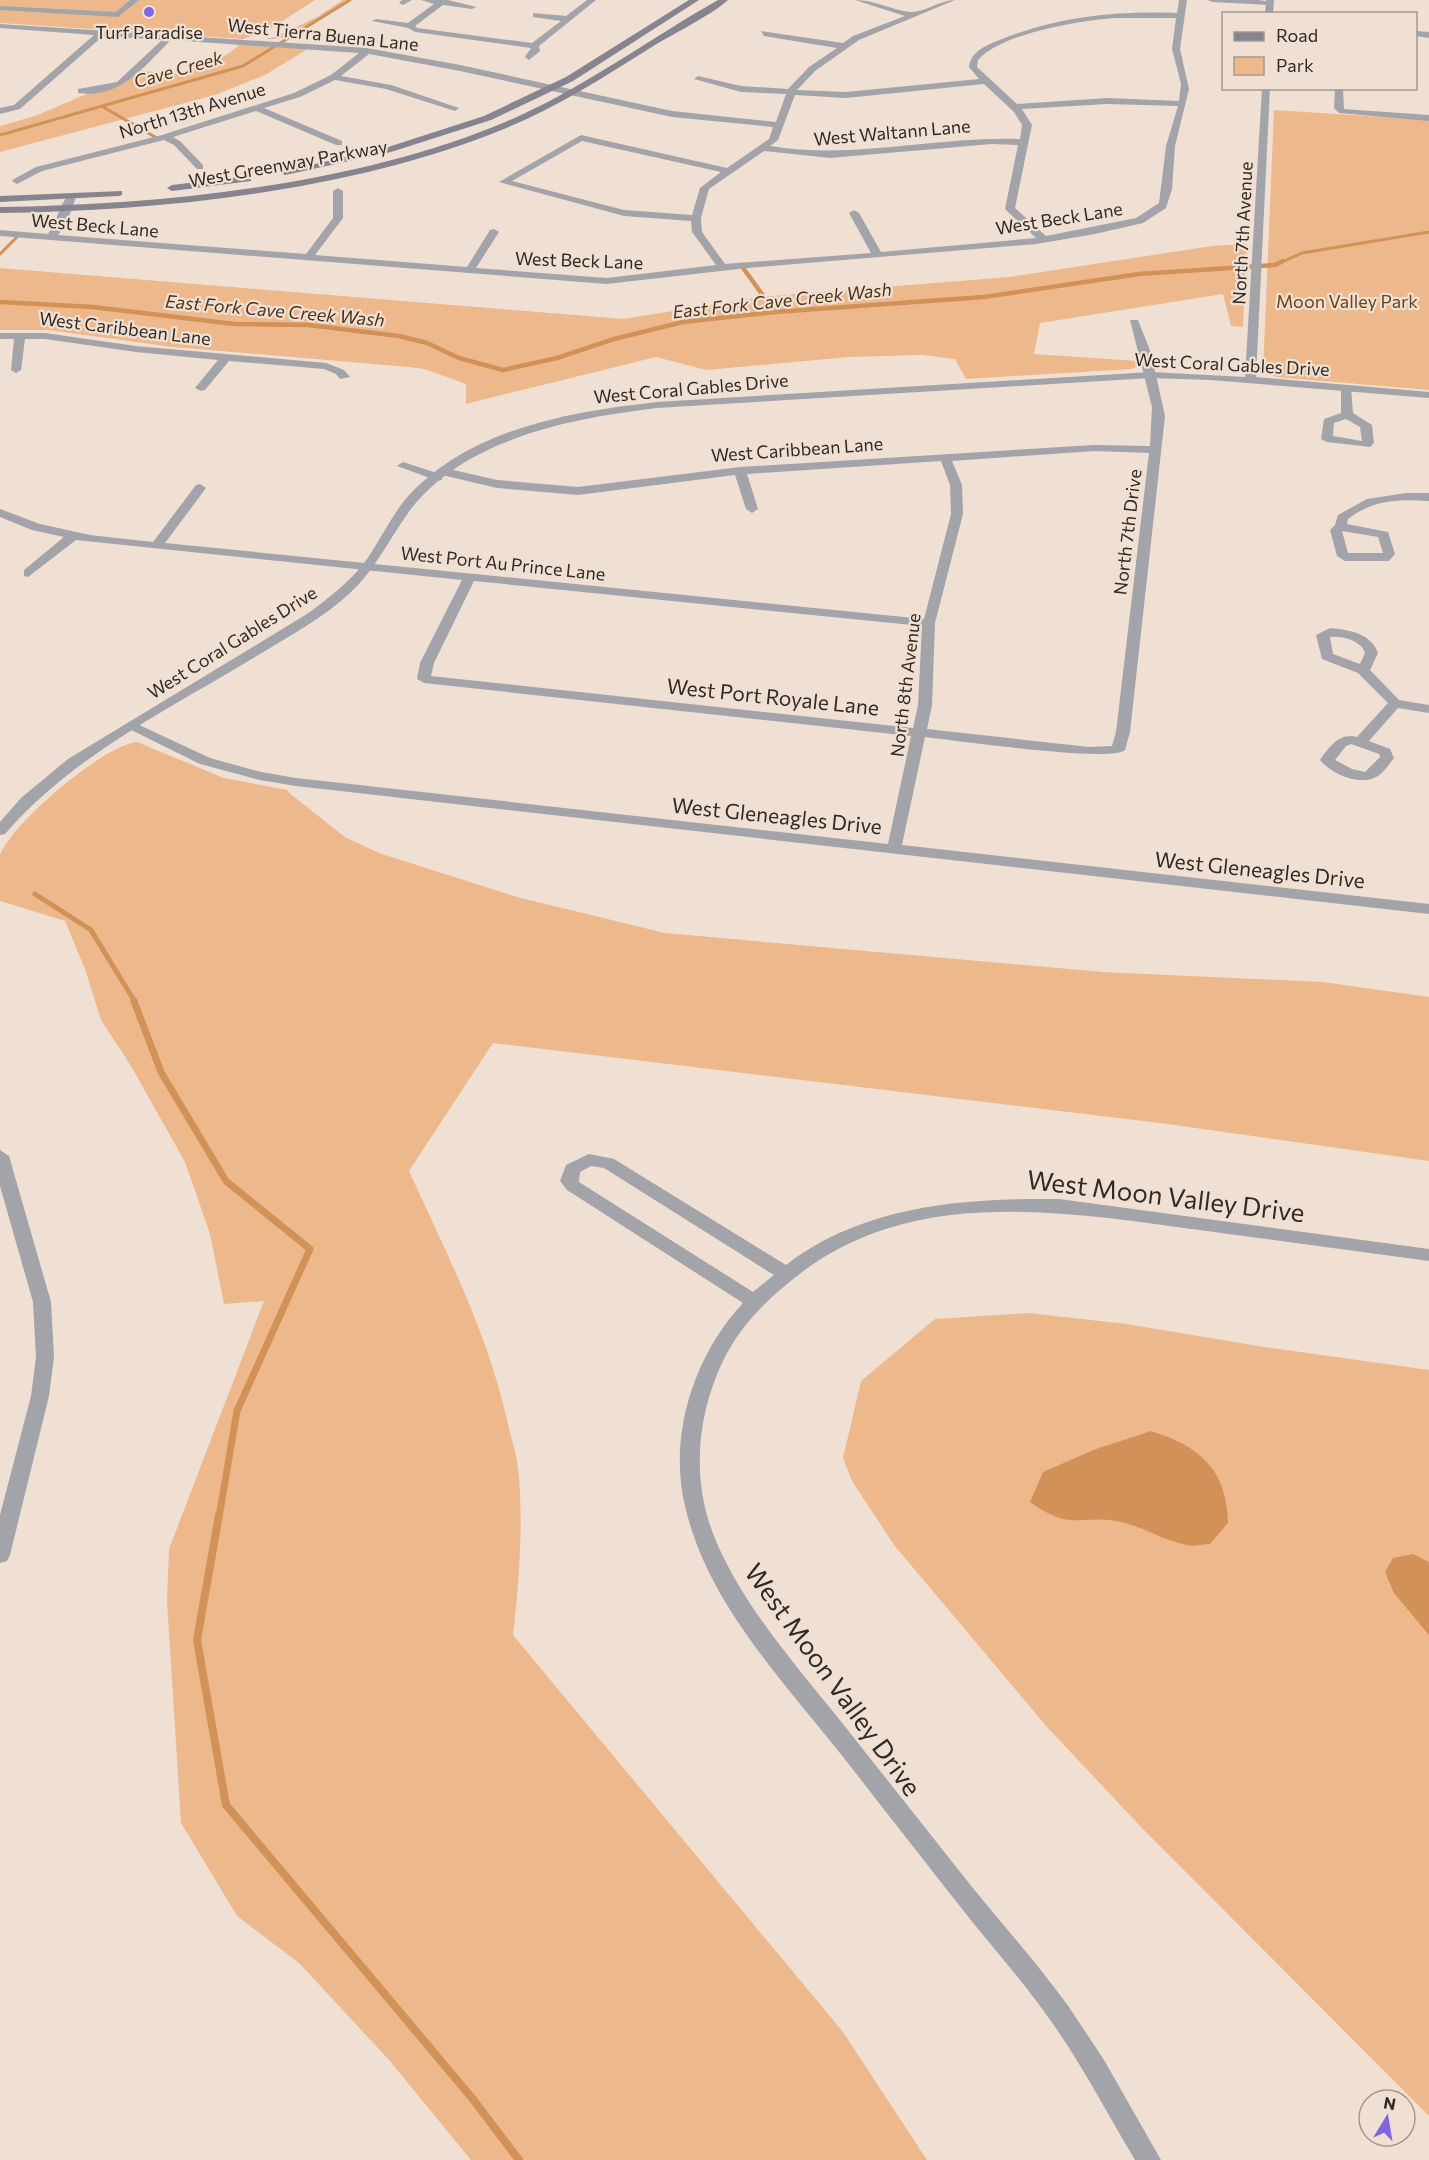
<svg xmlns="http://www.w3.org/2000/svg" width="1429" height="2160" viewBox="0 0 1429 2160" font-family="Commissioner,sans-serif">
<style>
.green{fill:#edb98c}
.forest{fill:#d29157}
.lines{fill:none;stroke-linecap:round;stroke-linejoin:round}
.stream-far4{stroke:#d29157;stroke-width:3}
.stream-far3{stroke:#d29157;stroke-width:4.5}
.stream-far2{stroke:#d29157;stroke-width:5}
.stream-far1{stroke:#d29157;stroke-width:7}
.stream{stroke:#d29157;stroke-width:8}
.minor{fill:#a3a3aa;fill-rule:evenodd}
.tertiary{fill:#a3a3aa;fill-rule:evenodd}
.secondary{fill:#85848f;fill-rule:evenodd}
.poi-dot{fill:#8164df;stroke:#f0e0d3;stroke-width:2}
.labels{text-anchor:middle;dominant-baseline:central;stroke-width:4.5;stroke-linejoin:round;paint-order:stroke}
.far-poi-label{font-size:18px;fill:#312b26;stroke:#f0e0d3}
.far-street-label{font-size:18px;fill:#312b26;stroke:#f0e0d3}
.far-water-label{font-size:18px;font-style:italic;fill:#4d3219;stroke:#f0e0d3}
.far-park-label{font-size:18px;fill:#6e4317;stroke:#f0e0d3}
.street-label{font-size:21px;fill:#312b26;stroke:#f0e0d3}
.near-street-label{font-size:26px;fill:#312b26;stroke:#f0e0d3}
</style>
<rect width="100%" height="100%" fill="#f0e0d3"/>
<g class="green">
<polygon points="0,0 315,0 267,31 243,39 0,23"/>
<path d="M343 0H348C326 16 293 42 265 39L275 37 317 17Z"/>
<path d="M241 42 311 47 265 75 215 95 0 152V126L35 116 96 90 111 88 136 70C149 71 165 74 179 73 195 72 233 55 241 42Z"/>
<polygon points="1274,110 1429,120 1429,390 1276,377 1263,372"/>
<polygon points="1247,244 1243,327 1231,326 1223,294 1040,323 1034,354 1138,361 1138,366 1132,369 966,379 955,359 922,355 849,357 706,370 656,357 466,404 466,384 424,369 409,367 173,347 48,330 0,330 0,268 623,319 760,297 1009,277 1212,246"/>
<path d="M137 742 224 778 288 790V792L345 837 379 853 517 897 665 933 1103 972 1323 982 1429 997V1161L1160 1123 493 1043 409 1171C448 1257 487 1330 508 1424 512 1441 518 1459 519 1477 523 1530 519 1583 513 1635L843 2032 927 2160H471L389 2060 300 1964 237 1916 181 1823 167 1601 169 1549 264 1301 224 1304 210 1234 185 1162 131 1066 101 1020 85 969 65 921 0 901C0 888 0 867 0 855 11 824 105 744 137 742Z"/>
<polygon points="1028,1313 1127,1324 1264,1347 1429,1370 1429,2116 1140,1826 1047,1727 894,1545 852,1481 843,1458 861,1381 935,1319"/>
</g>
<g class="forest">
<path d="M1151 1431C1199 1446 1227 1469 1228 1523L1210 1544C1203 1544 1194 1547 1187 1545 1164 1541 1144 1527 1121 1522 1080 1513 1073 1533 1030 1502L1043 1472 1096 1449Z"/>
<polygon points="1413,1554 1429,1562 1429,1635 1394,1593 1385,1572 1393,1558"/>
</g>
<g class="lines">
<g class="stream-far4">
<polyline points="103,107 157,138"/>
<polyline points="0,135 243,66 350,0"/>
<polyline points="0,254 19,235"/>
<polyline points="1280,263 1302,253 1429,232"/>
</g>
<g class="stream-far3">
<polyline points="741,265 775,312"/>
<polyline points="0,302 93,307 234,324 308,325 399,336 427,343 459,358 503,370 557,358 614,339 683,322 775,312 984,297 1139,274 1275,265 1283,261"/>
</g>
<polyline class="stream-far2" points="35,894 91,930 135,1002"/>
<polyline class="stream-far1" points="134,1001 161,1072 226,1181 310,1249 237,1411 219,1517"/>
<polyline class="stream" points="219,1515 197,1640 226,1805 472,2098 519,2160"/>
<g class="minor">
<polygon points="130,0 139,0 118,17 0,10 0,6 116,12"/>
<polygon points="402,0 412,0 403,5 399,3"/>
<polygon points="421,0 448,0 476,7 472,9 443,5 415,26 417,28 532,43 561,21 533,17 533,13 566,16 587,0 596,0 539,46 540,51 529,60 525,57 531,48 415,32 408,28 372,21 376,19 408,23 434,4"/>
<path d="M855 0C875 0 891 10 910 12 924 13 940 0 955 0L859 40 815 71 797 90 846 92 979 79 969 67C971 49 992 43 1007 37 1063 16 1117 11 1177 13L1179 0H1187L1180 49 1189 89 1175 146 1172 189 1166 208 1143 223 1095 234 1036 244 747 268 607 284 0 236V230L48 234C57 223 60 200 71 194L76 197 66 225 58 235 306 254 333 218V191L338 188 343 191V218L315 255 467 267 490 230 494 229 499 232 476 268 607 278 716 265 692 232 691 221 624 216 499 182 581 135 727 168 769 139 773 127 672 117 460 71 369 54 341 76 391 85 459 108 455 111 386 89 335 80 300 97 264 108 342 141V145H336L256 111 173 137 180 141 203 165V169H197L174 145 164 140 42 171 17 184 12 181 14 179 36 167 162 135 294 93 331 75 359 53 171 40C143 67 121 99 78 93V89L117 82 162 40 103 36 20 109 0 114V108L14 105 94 35 0 28V24L367 48 460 65 672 111 776 122 786 94 741 92 694 79 698 76 741 86 788 89 809 67 837 48 764 36 761 31 843 43 853 36 905 16ZM1114 18H1176L1172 49 1181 84 1179 101 1107 98 1017 104 977 67 978 60C1002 33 1079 21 1114 18ZM984 84 1014 112 1022 125 1020 139C936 136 854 160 770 146L778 140 795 95 846 98ZM1107 104 1178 106 1166 146 1159 203 1136 218 1046 236 1015 208 1032 125 1022 109ZM582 141 721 172 700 188 692 215 624 210 512 181ZM992 144 1018 145 1005 209 1036 238 881 252 859 213 854 210 849 213 871 253 725 264 702 232 701 218 709 189 764 151 830 158Z"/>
<polygon points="1208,0 1259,0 1274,3 1270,5 1212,2"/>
<polygon points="1416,31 1429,32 1429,38 1416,36"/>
<polygon points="1335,88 1343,88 1344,109 1429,115 1429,121 1339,113 1334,108"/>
<path d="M1130 320H1138L1151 353 1165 416 1130 732 1125 750C1112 763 953 740 925 737L902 845 1429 904V914L296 786 260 780 200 764 123 726 130 722 135 723 210 758 261 772 296 778 888 844 911 736 424 683 417 679 420 663 462 580 76 540 28 577 24 576V570L64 537 32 530 0 517V509L40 524 90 535 153 542 196 485 200 484 206 488 165 543 924 619 951 514 950 485 941 461 747 474 758 509 752 513 746 509 735 475 578 495 497 488 442 475V480L438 481 397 466 403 462 440 474 441 470 445 468 497 480 578 487 740 467 1094 445 1150 446 1152 407ZM1094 451 1149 453 1116 732 1112 746 1089 747 927 729 932 705 935 623 963 514 962 485 952 461ZM474 581 922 626 918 705 913 728 431 676 434 663Z"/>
<polygon points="0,333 45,333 136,346 326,363 344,370 350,377 340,379 336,374 324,369 229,361 205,390 201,391 195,388 218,360 136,352 45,339 25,339 21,370 16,373 11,370 14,339 0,339"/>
<path d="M1341 386 1351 388 1353 413 1372 425 1374 443 1370 447 1327 442 1321 439 1324 419 1341 413ZM1346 419 1360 427 1362 441 1333 436 1334 423Z"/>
<path d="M1406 493H1429V501C1399 499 1372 500 1348 519L1347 524 1388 532 1395 554 1389 561H1345L1337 556 1330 530 1335 525 1338 515 1367 499ZM1342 531 1378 537 1383 553H1348Z"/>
<path d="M1330 628C1349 630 1371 633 1378 653L1370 670 1399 700 1429 705V713L1398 708 1369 741 1390 749 1394 758C1389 764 1384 772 1378 776 1361 787 1331 774 1320 760 1329 747 1340 732 1357 737L1388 703 1358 673 1322 659 1316 635ZM1330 637C1342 636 1361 640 1365 653L1360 664 1333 654ZM1351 744 1379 754 1380 757 1365 772 1352 769 1335 760 1346 746Z"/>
<path d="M589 1154 614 1159 786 1265C863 1205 965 1198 1059 1199L1429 1249V1261C1355 1251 1281 1241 1207 1231 1069 1213 910 1182 792 1280 763 1303 739 1328 723 1361 696 1417 691 1483 716 1541 745 1609 797 1666 843 1724 886 1778 929 1833 972 1887 1005 1927 1039 1966 1069 2007L1104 2060 1161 2160H1135C1108 2115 1084 2068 1053 2024 1029 1989 1001 1957 974 1924 933 1872 892 1820 851 1767 790 1688 708 1607 685 1506 668 1436 694 1355 743 1303L567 1190 560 1181 566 1165ZM591 1166 604 1168 774 1275 753 1292 579 1182 580 1172Z"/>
</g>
<g class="tertiary">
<polygon points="1266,0 1274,0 1273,14 1265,14"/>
<path d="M1262 88H1270L1256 377 1429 392V398L1210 380 1151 378 657 408C592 416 528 427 470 459 446 473 421 493 406 516 387 543 374 571 350 593 323 618 291 635 260 654 171 708 73 755 5 834L0 835V822L21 798 68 759 307 614C329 598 351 581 367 559 380 540 390 519 404 501 466 429 568 412 657 402L1151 372 1245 377Z"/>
<polygon points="0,1150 9,1156 51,1302 54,1357 49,1396 10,1555 7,1561 0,1563 0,1515 31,1396 36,1357 33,1302 0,1186"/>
</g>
<g class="secondary">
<polygon points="689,0 699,0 573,81 491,120 391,152 285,175 280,172 385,148 484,116 566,77"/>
<path d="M718 0H728C709 17 670 35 647 50 601 79 555 108 504 129 352 191 163 211 0 213V207C165 205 367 184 519 116 589 84 651 38 718 0Z"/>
<polygon points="248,176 251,177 251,181 172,191 167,188 172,185"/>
<polygon points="122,191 122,195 119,196 0,202 0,196"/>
</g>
</g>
<circle class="poi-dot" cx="149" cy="12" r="6"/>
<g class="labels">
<g class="far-poi-label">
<text x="149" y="32">Turf Paradise</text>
</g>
<g class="far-street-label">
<text transform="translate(323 34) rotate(6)">West Tierra Buena Lane</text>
<text transform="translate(192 110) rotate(-17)">North 13th Avenue</text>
<text transform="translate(892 132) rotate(-5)">West Waltann Lane</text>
<text transform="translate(288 163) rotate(-10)">West Greenway Parkway</text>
<text transform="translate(1059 218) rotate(-9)">West Beck Lane</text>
<text transform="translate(95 225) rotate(5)">West Beck Lane</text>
<text transform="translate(1242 233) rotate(-87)">North 7th Avenue</text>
<text transform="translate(579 260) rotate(2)">West Beck Lane</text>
<text transform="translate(125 328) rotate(7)">West Caribbean Lane</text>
<text transform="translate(1232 364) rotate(3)">West Coral Gables Drive</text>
<text transform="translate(691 388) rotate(-5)">West Coral Gables Drive</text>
<text transform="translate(797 449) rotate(-4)">West Caribbean Lane</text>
<text transform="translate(1127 532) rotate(-83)">North 7th Drive</text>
<text transform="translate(503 563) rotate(6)">West Port Au Prince Lane</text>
<text transform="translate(232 642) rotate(-32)">West Coral Gables Drive</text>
<text transform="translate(905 685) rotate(-83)">North 8th Avenue</text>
</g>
<g class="far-water-label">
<text transform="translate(178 69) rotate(-16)">Cave Creek</text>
<text transform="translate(782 300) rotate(-6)">East Fork Cave Creek Wash</text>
<text transform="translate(275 310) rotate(5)">East Fork Cave Creek Wash</text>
</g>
<g class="far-park-label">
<text x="1347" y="301">Moon Valley Park</text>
</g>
<g class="street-label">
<text transform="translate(773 696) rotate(6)">West Port Royale Lane</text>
<text transform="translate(777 815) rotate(6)">West Gleneagles Drive</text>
<text transform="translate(1260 869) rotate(6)">West Gleneagles Drive</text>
</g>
<g class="near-street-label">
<text transform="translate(1166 1195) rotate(7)">West Moon Valley Drive</text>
<text transform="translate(834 1679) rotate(54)">West Moon Valley Drive</text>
</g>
</g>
<rect x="1222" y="12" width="195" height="78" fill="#f0e0d3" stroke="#a4988e" stroke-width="1.5"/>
<rect x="1234" y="32" width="30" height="9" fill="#85848f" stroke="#a4988e" stroke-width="1.5"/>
<text x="1276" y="42" font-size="18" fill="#312b26">Road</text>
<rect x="1234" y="57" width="30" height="18" fill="#edb98c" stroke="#a4988e" stroke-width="1.5"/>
<text x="1276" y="72" font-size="18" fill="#312b26">Park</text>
<g transform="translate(1387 2118) rotate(11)"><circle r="28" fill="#f0e0d3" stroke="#a4988e" stroke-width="1.5"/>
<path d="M0-4.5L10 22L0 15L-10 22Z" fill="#8164df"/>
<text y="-9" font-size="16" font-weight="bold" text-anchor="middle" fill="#312b26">N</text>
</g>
</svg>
